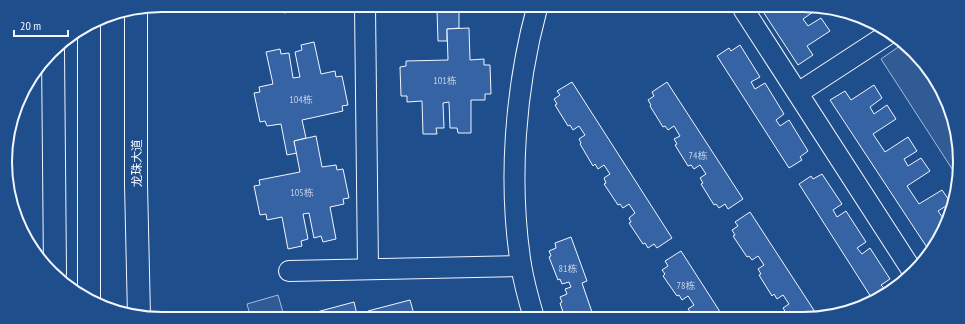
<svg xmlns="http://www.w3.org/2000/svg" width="965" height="324" viewBox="0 0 965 324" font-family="'PT Sans Narrow','Noto Sans SC',sans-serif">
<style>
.green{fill:#305b95;stroke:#a8bbd7}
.building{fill:#3563a3;stroke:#f2f6ff}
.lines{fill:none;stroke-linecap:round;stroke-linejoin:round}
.minor-casing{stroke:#f2f6ff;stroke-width:22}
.major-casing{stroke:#f2f6ff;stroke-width:24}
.minor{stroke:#1f4e8c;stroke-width:20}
.major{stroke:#1f4e8c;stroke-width:22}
.labels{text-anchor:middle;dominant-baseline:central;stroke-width:3;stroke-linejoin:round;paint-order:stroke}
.number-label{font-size:10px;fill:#c3d1e8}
.street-label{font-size:12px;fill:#f2f6ff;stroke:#1f4e8c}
.rim{fill:none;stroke:#f2f6ff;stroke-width:2}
</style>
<rect width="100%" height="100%" fill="#1f4e8c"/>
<g class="green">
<polygon points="904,43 939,83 959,141 956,175 881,59"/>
<polygon points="278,295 285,319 251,319 247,304"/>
</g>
<g class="building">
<polygon points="282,6 296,6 297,10 284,13"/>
<polygon points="422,7 500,8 459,9 459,28 447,29 447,41 438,41 437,10 422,10"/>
<polygon points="762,10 783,10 784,12 788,10 816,10 803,19 808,26 821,18 830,31 807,46 813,55 798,65"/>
<polygon points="469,28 470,60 484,59 484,65 490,65 491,94 485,94 485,100 471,100 471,133 458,133 457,128 450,128 449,102 443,103 444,128 436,128 437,134 423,134 422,101 407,102 407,96 401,96 400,67 406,66 406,61 448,60 447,29"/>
<polygon points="314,42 321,74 335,71 336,77 342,76 348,105 342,106 343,111 302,120 306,138 294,141 297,153 287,155 281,124 267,126 265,121 260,122 254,93 260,92 259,87 273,84 266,52 280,49 281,54 289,53 293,78 300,77 295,52 302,50 301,45"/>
<polygon points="740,45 760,77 751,82 755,89 765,83 784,114 776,120 780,126 789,120 808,151 800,157 802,160 789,168 717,56 729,48 731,51"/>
<polygon points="572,82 672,238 657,248 654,244 648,248 645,243 643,244 629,223 631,222 629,218 635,213 629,204 623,208 620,204 618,205 604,184 606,183 604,178 610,174 604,165 598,169 595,164 593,166 580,144 581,143 579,139 585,135 579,126 573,130 570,125 568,126 555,105 557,104 554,99 560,95 557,91"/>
<polygon points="667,82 743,199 728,209 725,204 719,208 716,204 714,205 701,184 703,183 700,178 706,174 700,165 694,169 691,165 688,166 675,145 677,144 674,139 680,136 674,126 668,130 665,126 663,127 650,106 651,105 648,100 654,96 652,92"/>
<polygon points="874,85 882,98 870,107 874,114 887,105 896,119 873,134 885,152 908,137 917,151 904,159 908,166 921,158 930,171 907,186 919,204 942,190 951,203 938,211 943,218 950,214 939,241 930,252 830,100 845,91 851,100"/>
<polygon points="316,136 322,167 336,165 337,170 343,169 349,198 343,199 344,204 330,207 336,239 323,242 321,236 314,238 309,213 303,214 308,239 301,241 302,246 288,249 282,217 267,220 266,214 260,215 254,186 260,185 259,180 300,172 294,141"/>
<polygon points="822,174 842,204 833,210 837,217 846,211 866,242 857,248 862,254 870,248 890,279 881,285 884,288 871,297 799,184 811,176 813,179"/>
<polygon points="750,212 819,318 787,318 784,314 786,313 783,308 789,304 783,295 777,299 774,294 772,296 759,275 761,274 758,269 764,265 758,256 752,260 749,256 747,257 733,236 735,235 732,230 738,226 735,222"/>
<polygon points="571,237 587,281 582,283 594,318 565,318 560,303 562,302 560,297 567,294 565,289 571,287 569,282 562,284 560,279 558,280 549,257 551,256 549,251 556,248 555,243"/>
<polygon points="681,251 724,318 691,318 689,315 691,313 688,309 694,305 688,296 682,300 679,295 677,296 663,276 665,274 662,270 668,266 665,261"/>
<polygon points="410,300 415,318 370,319 368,311"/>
<polygon points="354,302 358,319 315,319 313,313"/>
</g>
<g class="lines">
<defs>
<g id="minor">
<polyline points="365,7 368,269"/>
<polyline points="744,10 913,272"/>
<polyline points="798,93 890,33"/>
<polyline points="289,271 521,266"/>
<path d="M534 318C529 301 524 283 521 265 508 182 515 89 537 8"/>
</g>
<g id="major">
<polyline points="136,10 136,184 139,316"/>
<polyline points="53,51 55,273"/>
<polyline points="89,299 89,25"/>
</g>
</defs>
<use href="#minor" class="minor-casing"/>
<use href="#major" class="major-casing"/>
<use href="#minor" class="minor"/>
<use href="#major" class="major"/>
</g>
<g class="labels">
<g class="number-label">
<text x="445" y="80">101栋</text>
<text x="301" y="99">104栋</text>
<text x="698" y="155">74栋</text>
<text x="302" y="192">105栋</text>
<text x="568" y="268">81栋</text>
<text x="686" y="285">78栋</text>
</g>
<g class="street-label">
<text transform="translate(136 163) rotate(-90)">龙珠大道</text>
</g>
</g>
<path d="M0 0H965V324H0ZM162 12H803A150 150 0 0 1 953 162V162A150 150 0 0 1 803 312H162A150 150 0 0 1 12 162V162A150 150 0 0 1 162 12Z" fill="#1f4e8c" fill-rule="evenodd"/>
<path class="rim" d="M162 12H803A150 150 0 0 1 953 162V162A150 150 0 0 1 803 312H162A150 150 0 0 1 12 162V162A150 150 0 0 1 162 12Z"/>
<path d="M14 30v6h54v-6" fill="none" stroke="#f2f6ff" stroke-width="2"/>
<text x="20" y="30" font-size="12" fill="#f2f6ff" stroke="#1f4e8c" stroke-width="3" paint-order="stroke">20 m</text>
</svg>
